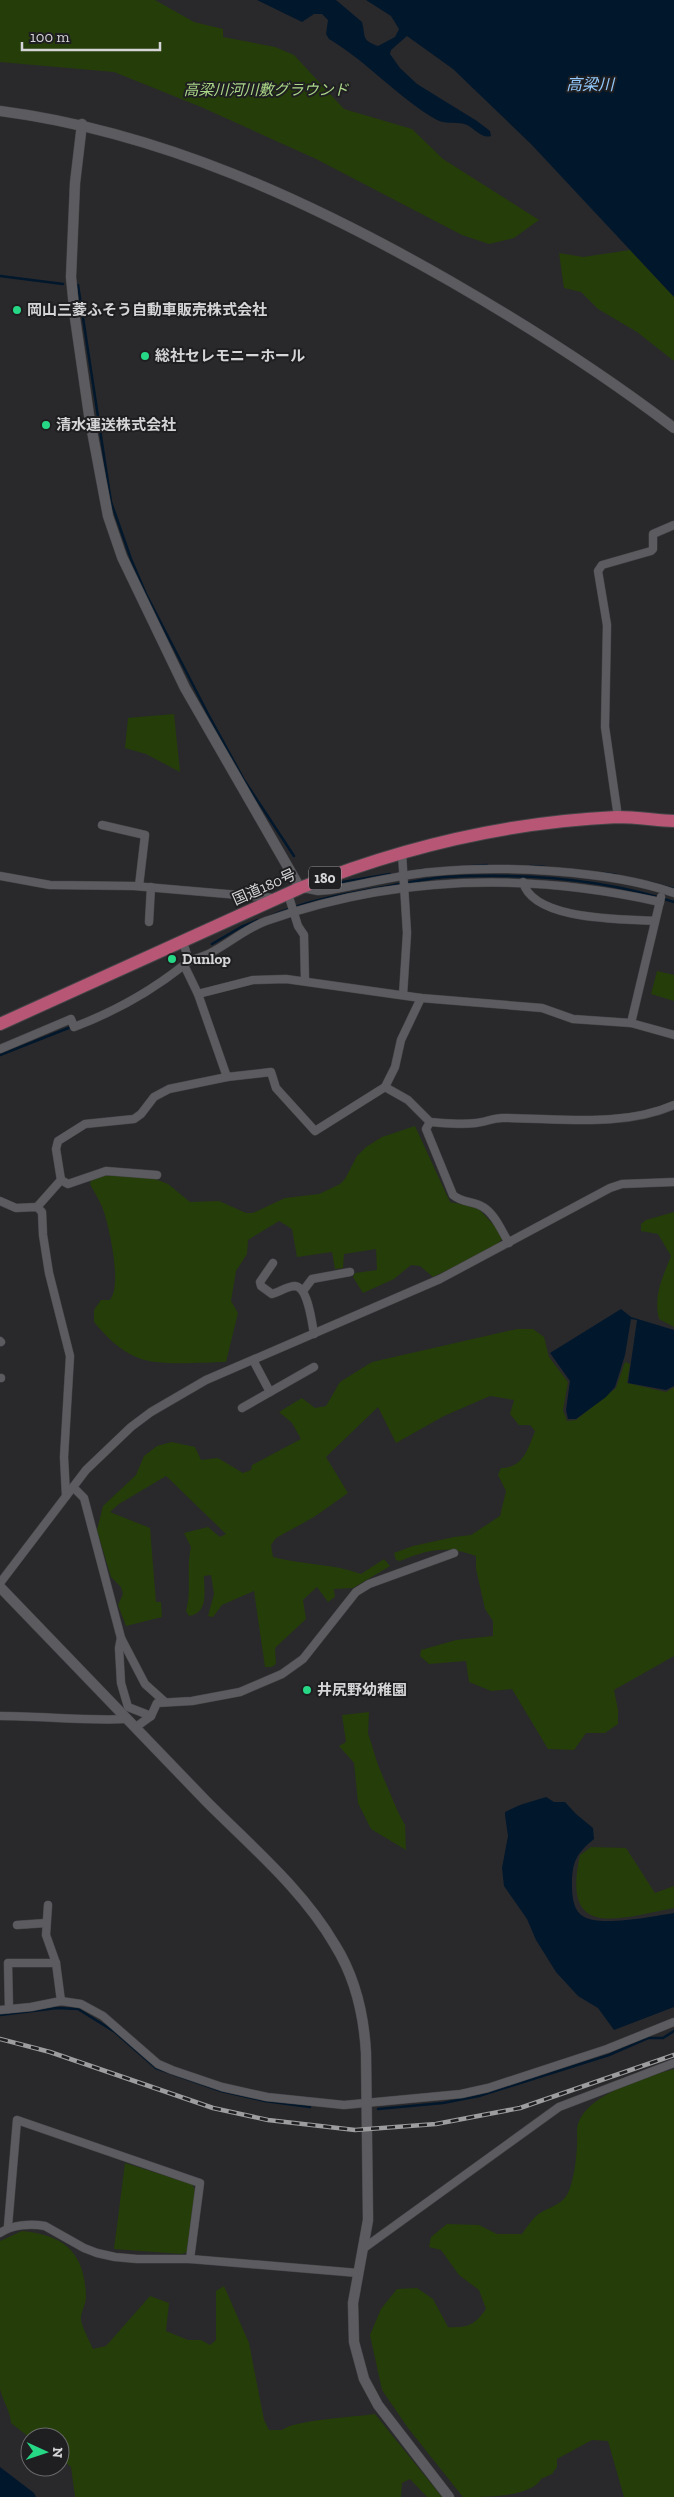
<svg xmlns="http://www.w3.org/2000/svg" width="674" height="2497" viewBox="0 0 674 2497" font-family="'Zilla Slab','Noto Sans JP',serif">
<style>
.green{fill:#253d09}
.water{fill:#01172c}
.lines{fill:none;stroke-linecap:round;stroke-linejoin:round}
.stream{stroke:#01172c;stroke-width:2.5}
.minor-casing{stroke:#454447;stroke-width:9}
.tertiary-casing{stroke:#454447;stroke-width:11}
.trunk-casing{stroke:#454447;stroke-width:14}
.minor{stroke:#5c5c60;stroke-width:8}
.tertiary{stroke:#5c5c60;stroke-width:10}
.trunk{stroke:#b75775;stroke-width:12}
.rail-casing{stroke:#9d9d9f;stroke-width:4.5}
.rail{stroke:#1f1f22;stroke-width:2.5;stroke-dasharray:8;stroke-linecap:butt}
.poi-dot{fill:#26d886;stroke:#1f1f22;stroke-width:2}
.labels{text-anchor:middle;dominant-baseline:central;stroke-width:4;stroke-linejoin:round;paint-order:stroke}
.shield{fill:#1f1f22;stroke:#9e9ea1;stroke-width:1}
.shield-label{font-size:14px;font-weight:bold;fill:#d5d5d7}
.park-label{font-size:15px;font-style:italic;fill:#abd788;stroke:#1f1f22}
.poi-label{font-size:15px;font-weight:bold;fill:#d5d5d7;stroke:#1f1f22;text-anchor:start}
.street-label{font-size:15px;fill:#d5d5d7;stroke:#1f1f22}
.water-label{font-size:16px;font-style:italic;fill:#93c9fc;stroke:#1f1f22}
</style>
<rect width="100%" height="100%" fill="#29292c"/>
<g class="green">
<polygon points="0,0 155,0 194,22 223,29 223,37 275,47 294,55 344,109 412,129 443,159 539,220 514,238 489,244 462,235 316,159 201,107 114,72 0,62"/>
<polygon points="630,250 674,297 674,361 637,332 598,309 581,292 564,288 559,253 583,257"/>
<polygon points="174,714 180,772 146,754 125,748 128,718"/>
<polygon points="657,971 674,975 674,1001 651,994"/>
<path d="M415 1126 450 1202 478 1208 499 1231 502 1239 495 1247 433 1277 420 1266 411 1265 394 1279 363 1293 353 1277 355 1273 377 1270 376 1249 344 1254 343 1268 335 1269 332 1252 297 1257 292 1229 279 1221 248 1240 247 1254 236 1271 231 1301 238 1313 226 1362C201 1362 158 1367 136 1357 119 1350 106 1336 94 1322V1310L101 1300H110C122 1285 110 1231 104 1212 101 1203 95 1193 90 1184L92 1178 110 1175 153 1178 168 1184 190 1202 219 1201 246 1213H253L285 1198 319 1194 340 1184 345 1179 357 1156 366 1147 382 1137Z"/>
<path d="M674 1212V1327L659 1319C653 1295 663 1277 671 1256L658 1234 641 1231V1224L646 1220Z"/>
<path d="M517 1329H533L544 1337 549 1357 568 1382 563 1410 567 1421 576 1420 616 1388 625 1362 630 1364 627 1383 666 1392 674 1387V1656L614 1690 618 1710V1724L605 1733H586L574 1750 548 1749 512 1689 491 1691 469 1682 466 1661 429 1664 420 1656 421 1650 456 1640 493 1636V1621L485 1609 476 1569V1556C446 1545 428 1550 400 1561L396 1560 394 1553 413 1546 454 1537 471 1535 500 1516 506 1491 498 1475 501 1468C523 1468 528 1449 535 1431L530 1425H519L510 1414 514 1400 490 1396 444 1416 396 1443 378 1407 326 1457 348 1493 314 1517 276 1538 271 1545 273 1557C302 1565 332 1563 361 1574L384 1559 390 1566 353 1588 334 1589 335 1597 328 1602 317 1587 303 1600 306 1619 275 1648 276 1664 272 1667H265L254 1591 222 1605 213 1617 208 1616 214 1594 211 1575 204 1576C204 1590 209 1613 189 1616L186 1611C192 1590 186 1569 191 1547L184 1533 208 1527 220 1537 226 1534 166 1476 119 1504 110 1512 150 1528 156 1602H161L162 1617 126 1626 118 1605 123 1594 121 1587 111 1577 97 1530 103 1506 136 1475 144 1456 157 1446 172 1442 195 1447 201 1460 218 1458 243 1473 251 1470 252 1465 301 1439 292 1423 279 1412 302 1398 315 1408 326 1406 340 1382 372 1362Z"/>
<polygon points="369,1712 368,1733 378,1765 398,1812 405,1825 406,1850 371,1829 358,1803 354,1763 339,1746 346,1742 342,1715"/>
<path d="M591 1847 626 1848 655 1893 674 1886V1908C617 1919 561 1940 580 1855Z"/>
<path d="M674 2069V2497H624L608 2441 592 2440 557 2459V2467L552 2474 541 2479C531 2497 488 2497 463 2497L408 2428 382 2390 370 2335 381 2309 397 2289 417 2288 433 2299 448 2327C468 2328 475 2325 486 2309L479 2290 459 2275 441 2250 429 2247 431 2237 447 2224 479 2225 497 2234H522C526 2228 531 2221 536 2216 545 2208 559 2207 567 2195 575 2181 578 2147 577 2132 577 2096 647 2077 674 2069Z"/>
<polygon points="125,2163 192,2184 195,2190 187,2252 182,2254 114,2249"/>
<path d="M22 2231C65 2235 85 2253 86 2297 86 2305 80 2313 81 2320 82 2327 90 2342 93 2349L106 2346 150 2296 169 2303 166 2331 188 2340H201L210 2345 216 2340V2291L224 2286 249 2343 264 2420 269 2430H282C294 2420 355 2417 375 2414L442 2497H427L410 2479 402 2483 401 2497H75L71 2467 60 2458V2437L30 2438 11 2423C10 2410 3 2402 0 2389V2241Z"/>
</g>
<g class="water">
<path d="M257 0H336L362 22C366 37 361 40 378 46L395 37 399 29 391 16 366 0H674V297L531 144 453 69 407 36 391 50 390 54 400 68 417 84 477 121 490 131 491 136C482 139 475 129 467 125 458 121 447 125 437 120 398 98 368 62 329 39L326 34 328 20 322 14H314L302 22Z"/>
<polygon points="621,1309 631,1317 674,1330 674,1386 666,1390 628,1383 637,1320 631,1319 625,1355 615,1387 606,1397 576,1419 568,1419 566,1410 570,1381 550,1353"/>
<path d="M546 1797 554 1802H565L576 1814 593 1828 594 1839C576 1854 572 1862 572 1885 572 1895 573 1907 580 1914 594 1929 654 1916 674 1913V2007L614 2030 598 2008 578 1996 556 1972 536 1940 527 1919 504 1886 502 1868 508 1836 505 1815V1812L520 1805Z"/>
<polygon points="0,2467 34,2493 36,2497 0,2497"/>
</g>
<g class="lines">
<g class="stream">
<polyline points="0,276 63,284"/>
<polyline points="78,285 111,502 131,559 146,594 208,714 244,780 294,856"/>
<polyline points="530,866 545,867"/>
<polyline points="420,870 487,865"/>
<polyline points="602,873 617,875"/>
<polyline points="343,882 390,874"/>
<polyline points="649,882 674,889"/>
<path d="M268 917C305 901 338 895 378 888 400 884 423 879 445 877 521 873 602 878 674 902"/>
<polyline points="212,944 241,927 258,920"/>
<polyline points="0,1055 71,1027"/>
<polyline points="0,2015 57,2008 78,2009 115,2032 156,2068 221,2091 265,2101 310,2107"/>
<polyline points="378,2109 443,2103 479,2096 609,2055 648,2038 663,2038 674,2031"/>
</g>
<defs>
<g id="minor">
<polyline points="618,817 605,727 607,625 598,571 602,565 651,551 653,549 653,534 674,525"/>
<polyline points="102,825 145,835 139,886"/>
<polyline points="402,853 407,933 403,995"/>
<polyline points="0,876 50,885 134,886 274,898"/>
<path d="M523 882C533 921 624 919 655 921"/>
<path d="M303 888 318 891 330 890C364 884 398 875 432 872 500 865 609 870 674 893"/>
<polyline points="288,894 298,926 304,935 305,981"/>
<polyline points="149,922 151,887"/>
<polyline points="183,942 189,961 184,965 198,994 227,1077"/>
<path d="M189 961C197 958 207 956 214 951 232 941 247 928 266 921 396 875 527 872 660 902"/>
<polyline points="198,994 253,980 286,979 421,998 542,1008 573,1019 631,1023 674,1035"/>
<polyline points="631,1023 661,897"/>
<path d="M0 1049 71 1019 74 1027C114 1012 150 992 184 965"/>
<path d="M385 1087 408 1100 430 1122C445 1123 461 1125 476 1123 485 1122 494 1118 502 1118 558 1118 622 1128 674 1105"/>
<path d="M430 1122 426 1129 453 1195C462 1203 474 1201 483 1207 495 1214 502 1232 509 1243"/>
<polyline points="61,1180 68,1184 106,1171 157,1175"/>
<polyline points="0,1201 16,1208 37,1207 42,1212 43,1235 49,1273 70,1356 64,1457 66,1496"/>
<polyline points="37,1207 61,1180 56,1149 58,1141 85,1124 134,1119 141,1114 154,1097 169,1089 227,1077 271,1072 276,1088 315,1131 385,1087 395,1067 401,1040 421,998"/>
<path d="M273 1263 260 1282 261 1286 272 1294C279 1292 288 1286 295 1286 308 1287 312 1323 314 1334"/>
<polyline points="303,1291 312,1279 350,1272"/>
<polyline points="0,1341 1,1342"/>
<polyline points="253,1360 270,1392"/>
<polyline points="0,1378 1,1378"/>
<polyline points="242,1408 314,1367"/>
<polyline points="73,1487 84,1498 121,1638 119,1648 121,1683 128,1707 151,1716"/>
<polyline points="0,1583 86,1470 131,1427 151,1412 206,1380 440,1279 610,1188 622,1184 674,1182"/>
<polyline points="121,1638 145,1684 165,1702"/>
<path d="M0 1716C42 1716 84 1721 126 1719"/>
<polyline points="136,1727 151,1716 157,1703 192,1701 240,1692 282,1674 303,1659 356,1592 369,1584 454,1553"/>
<polyline points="48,1905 46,1935 56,1963 61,2001"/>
<polyline points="17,1925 46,1923"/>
<polyline points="9,2009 8,1963 56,1963"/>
<polyline points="0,2010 31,2007 61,2001 81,2004 103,2016 158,2064 172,2070 222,2087 267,2097 344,2105 461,2094 488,2088 607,2049 674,2022"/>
<polyline points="8,2226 17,2120 200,2183 190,2259"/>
<path d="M0 2233C12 2225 30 2223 45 2226L84 2248 97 2253 115 2257 137 2259H190L358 2273"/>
<polyline points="364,2248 559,2107 674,2063"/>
</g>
<g id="tertiary">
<path d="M0 111C161 132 310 201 450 281 528 326 602 373 674 428"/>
<polyline points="82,124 75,183 71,277 75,318 89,415 108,516 122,557 185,688 300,888"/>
<path d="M0 1587C69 1659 138 1731 207 1802 252 1847 303 1890 335 1945 355 1977 364 2016 366 2053L368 2220 353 2303 354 2342 364 2379 378 2405 449 2497"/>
</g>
<path id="trunk" d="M0 1024 300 888C402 847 508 822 617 817 636 817 655 820 674 821"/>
</defs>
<use href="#minor" class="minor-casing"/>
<use href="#tertiary" class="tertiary-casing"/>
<use href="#trunk" class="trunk-casing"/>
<use href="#minor" class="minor"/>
<use href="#tertiary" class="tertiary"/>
<use href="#trunk" class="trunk"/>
<defs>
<polyline id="rail" points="0,2039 50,2052 213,2108 268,2120 355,2130 436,2124 520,2108 674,2055"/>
</defs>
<use href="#rail" class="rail-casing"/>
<use href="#rail" class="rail"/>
</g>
<g class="poi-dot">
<circle cx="17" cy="310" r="5"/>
<circle cx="145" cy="356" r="5"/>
<circle cx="46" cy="425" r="5"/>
<circle cx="172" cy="959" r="5"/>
<circle cx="307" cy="1690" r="5"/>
</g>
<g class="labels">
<rect class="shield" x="309" y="866.5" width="32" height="23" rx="4"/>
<g class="shield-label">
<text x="325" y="878">180</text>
</g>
<g class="park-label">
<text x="266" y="90">高梁川河川敷グラウンド</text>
</g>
<g class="poi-label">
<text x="27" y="310">岡山三菱ふそう自動車販売株式会社</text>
<text x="155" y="356">総社セレモニーホール</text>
<text x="56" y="425">清水運送株式会社</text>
<text x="182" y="959">Dunlop</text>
<text x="317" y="1690">井尻野幼稚園</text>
</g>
<g class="street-label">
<text transform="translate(264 887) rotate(-24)">国道180号</text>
</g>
<g class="water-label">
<text x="590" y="84">高梁川</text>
</g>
</g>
<g transform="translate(45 2452) rotate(93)"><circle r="24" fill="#1f1f22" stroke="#68686a"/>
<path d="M0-4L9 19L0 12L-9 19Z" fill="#26d886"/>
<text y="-8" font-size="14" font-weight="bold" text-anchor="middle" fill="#d5d5d7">N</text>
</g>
<path d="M22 42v8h138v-8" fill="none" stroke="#d5d5d7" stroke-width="2.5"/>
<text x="30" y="42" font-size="15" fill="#d5d5d7" stroke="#1f1f22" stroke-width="4" paint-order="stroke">100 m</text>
</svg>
